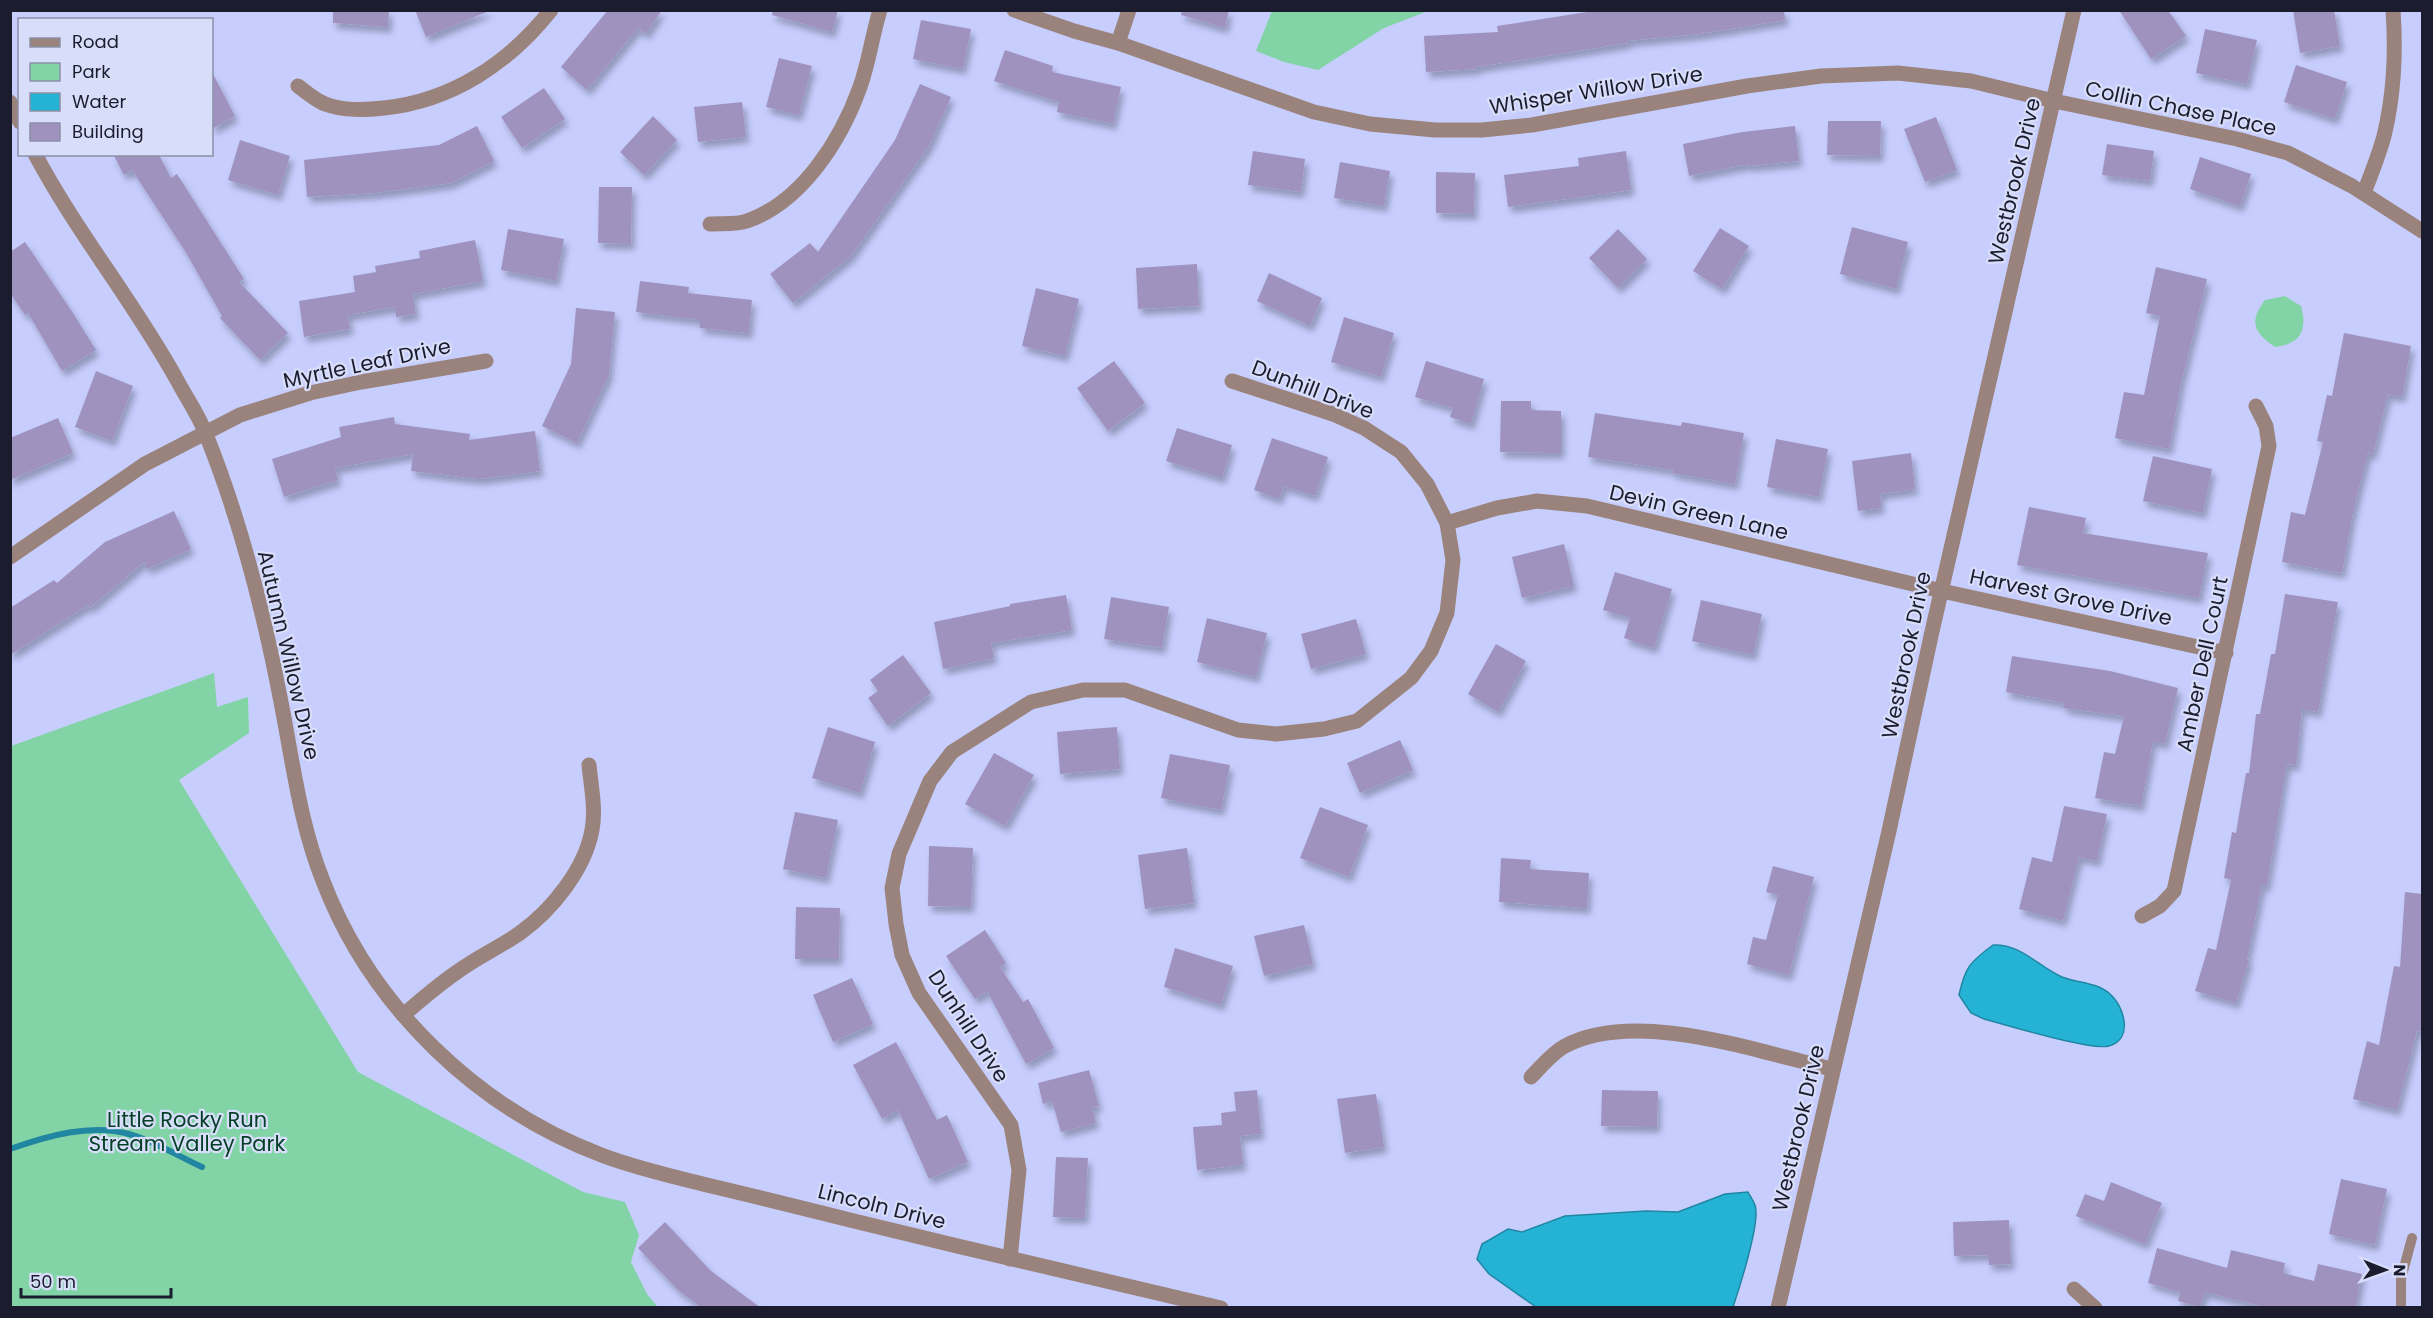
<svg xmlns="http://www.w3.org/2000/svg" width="2433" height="1318" viewBox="0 0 2433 1318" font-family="Poppins,sans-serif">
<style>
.green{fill:#82d4a6}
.water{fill:#24b3d4;stroke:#2186a2;stroke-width:1.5}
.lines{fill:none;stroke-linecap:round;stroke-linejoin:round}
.stream{stroke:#2186a2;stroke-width:6}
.building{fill:#9f92bf;filter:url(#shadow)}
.service{stroke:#9a837c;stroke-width:10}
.minor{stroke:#9a837c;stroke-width:15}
.labels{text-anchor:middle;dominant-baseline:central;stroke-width:4.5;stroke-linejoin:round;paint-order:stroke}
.street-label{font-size:21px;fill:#1b1d2e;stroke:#d8ddfa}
.park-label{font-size:21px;fill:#043f25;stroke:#d8ddfa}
</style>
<defs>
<filter id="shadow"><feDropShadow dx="3.5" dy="6" stdDeviation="3" flood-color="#0004"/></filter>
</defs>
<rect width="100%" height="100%" fill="#c7cefe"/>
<g class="green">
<polygon points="1272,11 1272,10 1428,11 1384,28 1318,70 1284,62 1256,51"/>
<path d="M2285 296 2301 306C2308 331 2300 344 2275 347 2253 332 2249 321 2265 300Z"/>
<polygon points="214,673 217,707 248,697 249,733 179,780 358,1072 583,1192 625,1202 639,1235 631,1262 647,1294 658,1307 11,1307 11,746"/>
</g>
<g class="water">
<path d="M1993 945C2022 944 2037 966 2062 977 2077 983 2097 982 2110 994 2124 1006 2134 1039 2109 1046 2091 1051 2007 1025 1984 1019L1971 1013 1959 995C1965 967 1970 962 1993 945Z"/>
<path d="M1748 1192C1750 1196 1753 1200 1755 1205 1761 1221 1739 1289 1733 1307H1536L1489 1274 1477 1259 1482 1244 1508 1229 1522 1232 1565 1216 1646 1211 1678 1212 1725 1194Z"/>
</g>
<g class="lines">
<path class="stream" d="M10 1149C47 1136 91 1123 129 1134 154 1141 178 1156 202 1167"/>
</g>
<g class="building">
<polygon points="333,10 389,10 388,27 333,23"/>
<polygon points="415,10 489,10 489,11 426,37"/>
<polygon points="608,10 662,10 646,34 638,28 587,90 561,67"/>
<polygon points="773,10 838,10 832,32 772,15"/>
<polygon points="1182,10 1229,10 1225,28 1181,15"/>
<polygon points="1600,10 1784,10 1785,20 1699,34 1627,41 1628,43 1477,67 1477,69 1426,72 1424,36 1498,32 1497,26"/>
<polygon points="2119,10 2168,10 2186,36 2151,59"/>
<polygon points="2293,10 2334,10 2340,46 2300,53"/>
<polygon points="921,20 971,29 963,69 913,59"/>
<polygon points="2205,29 2257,40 2247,84 2196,73"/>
<polygon points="1005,50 1053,66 1052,72 1121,87 1113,124 1057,112 1059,102 994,81"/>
<polygon points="779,58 812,66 799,115 766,107"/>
<polygon points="2296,65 2347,82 2335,119 2284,102"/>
<polygon points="212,72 235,116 212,129"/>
<polygon points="920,84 951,97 929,146 851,256 793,303 770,274 810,243 818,252 895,140"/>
<polygon points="544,88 565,119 522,148 501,117"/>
<polygon points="742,102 746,137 698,142 694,107"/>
<polygon points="653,116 677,140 644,175 620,152"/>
<polygon points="1936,117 1957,170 1925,182 1904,129"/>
<polygon points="1828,121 1881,121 1880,156 1827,155"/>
<polygon points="477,126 494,161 451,183 374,193 307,197 304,160 439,145"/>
<polygon points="1795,126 1799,161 1749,166 1749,164 1689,176 1683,144 1742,132"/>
<polygon points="240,140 290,156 278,195 228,180"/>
<polygon points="2107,144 2154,151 2150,181 2102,175"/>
<polygon points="1253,151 1305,159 1301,192 1248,185"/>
<polygon points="1626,151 1631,190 1508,207 1504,175 1579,166 1578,158"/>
<polygon points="113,154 160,154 159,155 171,178 177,174 244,279 239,282 288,333 260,360 220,318 222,316 185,251 132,170 124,175"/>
<polygon points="2200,157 2251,174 2240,206 2190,189"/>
<polygon points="1340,162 1390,171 1384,206 1334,198"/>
<polygon points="1436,172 1475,173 1474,214 1436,213"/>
<polygon points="599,187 632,187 631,244 598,243"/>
<polygon points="1852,227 1908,242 1896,289 1840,274"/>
<polygon points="1720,228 1749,246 1722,289 1693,271"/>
<polygon points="508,229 564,239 556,281 501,270"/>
<polygon points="1618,229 1647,259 1618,288 1589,258"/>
<polygon points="475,240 483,281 413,294 416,314 396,317 395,307 348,315 350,329 304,337 299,301 355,292 353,276 376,272 375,266 420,258 419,251"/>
<polygon points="25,242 71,310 96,350 62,371 28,313 25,315 10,293 10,252"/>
<polygon points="1197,264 1199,306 1138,309 1136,268"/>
<polygon points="2156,267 2207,279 2181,383 2169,449 2115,438 2124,392 2144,395 2160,316 2146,313"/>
<polygon points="1269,273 1322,298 1310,326 1257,301"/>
<polygon points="640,281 689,287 688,293 752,300 749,333 700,328 700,320 636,312"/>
<polygon points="1036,288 1079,299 1065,356 1022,346"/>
<polygon points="576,308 615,312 609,375 577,443 542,426 571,364"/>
<polygon points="1344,317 1394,333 1381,377 1331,362"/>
<polygon points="2344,333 2411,346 2402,397 2388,394 2373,454 2368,453 2353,512 2342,573 2282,562 2291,512 2305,515 2323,442 2317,441 2327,395 2332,396"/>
<polygon points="1114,361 1145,403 1108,431 1077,388"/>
<polygon points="1426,361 1484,379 1471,424 1450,417 1453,408 1415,397"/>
<polygon points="96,371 133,386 112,441 75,427"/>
<polygon points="1501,401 1531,401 1531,410 1561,411 1561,453 1500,452"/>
<polygon points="1595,413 1681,426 1682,422 1744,433 1735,484 1672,473 1673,470 1588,457"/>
<polygon points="394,417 395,424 470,434 469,440 535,431 540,471 479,479 411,471 413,454 335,468 338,480 284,497 272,459 341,437 339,427"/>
<polygon points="58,418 73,453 10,480 10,438"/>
<polygon points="1177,428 1232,445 1222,478 1166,461"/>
<polygon points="1272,438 1328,457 1315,496 1284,486 1279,499 1254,490"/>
<polygon points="1776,439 1828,449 1819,497 1767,487"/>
<polygon points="1911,453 1915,489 1880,494 1881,508 1858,511 1852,461"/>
<polygon points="2153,456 2212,469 2203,513 2143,501"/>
<polygon points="2029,507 2086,518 2083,533 2208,553 2199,598 2017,565"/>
<polygon points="174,511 191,549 147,569 144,562 90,608 88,605 10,655 10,608 54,580 57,583 105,542"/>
<polygon points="1564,544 1574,586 1522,598 1512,557"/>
<polygon points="1615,572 1672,589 1654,648 1624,638 1630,618 1603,610"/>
<polygon points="2285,594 2338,602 2318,712 2302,709 2296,765 2287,764 2267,886 2262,885 2247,959 2249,960 2236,1003 2195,991 2208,948 2216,950 2231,880 2224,878 2232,832 2236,833 2246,773 2249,773 2256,714 2260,714 2271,654 2275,654"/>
<polygon points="1066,595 1072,630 991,643 994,658 943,669 934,622 1010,606 1010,604"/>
<polygon points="1111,597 1169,607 1162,648 1104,639"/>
<polygon points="1701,600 1762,614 1753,655 1692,641"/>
<polygon points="1207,618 1267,633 1256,677 1197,662"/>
<polygon points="1356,619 1366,654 1311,669 1301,634"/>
<polygon points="1496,644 1526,661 1498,712 1468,694"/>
<polygon points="903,655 931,693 888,726 868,698 878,691 870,680"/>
<polygon points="2012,656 2110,671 2178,688 2165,744 2153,741 2141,806 2095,798 2104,752 2115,754 2124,716 2063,708 2064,703 2006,692"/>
<polygon points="828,727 875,742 860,793 812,778"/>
<polygon points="1117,727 1120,769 1060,774 1057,732 1089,729 1089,731 1090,729"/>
<polygon points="1400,740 1413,770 1360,793 1347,763"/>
<polygon points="994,753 1034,775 1005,826 965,804"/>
<polygon points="1170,754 1230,765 1221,810 1161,798"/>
<polygon points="2064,806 2107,814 2097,861 2079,857 2063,921 2019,909 2032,857 2052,862"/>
<polygon points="1320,807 1368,825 1349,877 1300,858"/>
<polygon points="795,812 838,820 826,878 783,869"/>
<polygon points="929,846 973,848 971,907 928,906"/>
<polygon points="1187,848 1194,903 1145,909 1138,855"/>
<polygon points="1501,858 1531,860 1530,869 1589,873 1587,908 1499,902"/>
<polygon points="1773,866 1814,877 1789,975 1747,964 1753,937 1766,940 1778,895 1766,892"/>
<polygon points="2405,892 2422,894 2422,1032 2417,1031 2397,1110 2353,1099 2367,1041 2379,1045 2394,966 2400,967"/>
<polygon points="796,907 840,908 839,959 795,959"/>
<polygon points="1304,925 1313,964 1264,976 1254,936"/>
<polygon points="985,930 1006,963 1000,967 1023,1002 1028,999 1054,1048 1026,1064 987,991 975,999 946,956"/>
<polygon points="1175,948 1233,966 1221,1005 1164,987"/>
<polygon points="852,978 873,1024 833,1042 813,995"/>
<polygon points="896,1042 937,1120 947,1115 968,1162 929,1179 898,1110 882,1119 853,1065"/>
<polygon points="1089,1070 1099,1106 1092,1107 1096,1123 1061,1132 1052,1101 1043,1104 1038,1083"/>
<polygon points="1257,1090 1261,1134 1240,1136 1243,1165 1197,1170 1193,1127 1222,1125 1221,1113 1236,1111 1234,1092"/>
<polygon points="1602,1090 1658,1091 1657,1127 1601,1126"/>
<polygon points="1376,1094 1384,1147 1345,1153 1337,1099"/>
<polygon points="1056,1157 1088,1158 1085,1218 1053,1217"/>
<polygon points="2341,1179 2387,1189 2375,1245 2329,1234"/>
<polygon points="2111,1182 2162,1203 2145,1244 2076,1216 2085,1194 2104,1201"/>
<polygon points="2009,1220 2011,1264 1989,1265 1988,1255 1954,1256 1953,1222"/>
<polygon points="665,1222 711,1271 761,1308 702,1308 677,1289 638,1248"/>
<polygon points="2157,1248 2227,1268 2231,1250 2285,1263 2283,1273 2314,1281 2318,1264 2362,1274 2355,1308 2269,1308 2205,1292 2200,1307 2178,1301 2180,1292 2148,1283"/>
</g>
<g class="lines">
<polyline class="service" points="2401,1308 2401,1279 2412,1238"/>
<g class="minor">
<polyline points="1014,10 1074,31 1118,43 1314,112 1370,124 1435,130 1482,130 1532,125 1747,86 1821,76 1898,73 1971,81 2054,101 2237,139 2288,153 2352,186 2422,231"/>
<polyline points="1118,43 1129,10"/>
<path d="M298 86C306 92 315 100 325 104 344 111 364 110 384 108 452 101 509 63 551 10"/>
<polyline points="10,102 20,122"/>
<path d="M35 154C77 233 134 302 177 380 187 399 200 417 207 437 241 522 264 613 281 702 293 763 300 824 323 881 371 1007 479 1110 604 1156 639 1169 675 1177 711 1186 758 1197 806 1209 854 1221 976 1251 1098 1279 1221 1308"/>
<path d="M2364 193C2371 174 2379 155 2384 136 2394 95 2396 52 2393 10"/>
<path d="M710 224C721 223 736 225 747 221 802 202 841 140 860 87 869 62 872 36 880 10"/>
<polyline points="1447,523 1497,508 1537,501 1587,506 1942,591 2226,653"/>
<polyline points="10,557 145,464 240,415 310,393 361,382 486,361"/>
<polyline points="2142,916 2160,906 2174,891 2269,446 2266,426 2256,406"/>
<path d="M403 1015C421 1000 438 985 457 972 477 957 500 947 520 933 552 910 585 869 592 830 596 809 591 786 589 765"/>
<path d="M1531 1077C1541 1067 1552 1053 1565 1046 1636 1008 1758 1052 1832 1069"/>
<polyline points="1010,1259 1019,1170 1011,1125 919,993 902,955 896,924 892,888 899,854 930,781 952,752 1031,702 1083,690 1125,690 1238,730 1276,734 1324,729 1357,721 1411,678 1431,651 1447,613 1453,560 1447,523 1427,484 1401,452 1364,428 1333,414 1232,381"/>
<polyline points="2074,1289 2095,1308"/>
<polyline points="1778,1308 1889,831 1931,636 2074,10"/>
</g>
</g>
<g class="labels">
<g class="street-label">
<text transform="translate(1596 90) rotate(-9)">Whisper Willow Drive</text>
<text transform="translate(2181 108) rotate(12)">Collin Chase Place</text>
<text transform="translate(2014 181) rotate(-77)">Westbrook Drive</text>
<text transform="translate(367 363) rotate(-12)">Myrtle Leaf Drive</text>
<text transform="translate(1313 389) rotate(21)">Dunhill Drive</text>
<text transform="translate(1699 512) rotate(13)">Devin Green Lane</text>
<text transform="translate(2071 597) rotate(12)">Harvest Grove Drive</text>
<text transform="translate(289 655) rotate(77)">Autumn Willow Drive</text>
<text transform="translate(1906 655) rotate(-78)">Westbrook Drive</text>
<text transform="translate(2202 664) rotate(-78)">Amber Dell Court</text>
<text transform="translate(969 1026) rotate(57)">Dunhill Drive</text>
<text transform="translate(1798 1128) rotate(-77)">Westbrook Drive</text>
<text transform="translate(882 1206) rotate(14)">Lincoln Drive</text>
</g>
<g class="park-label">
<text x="187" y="1119">Little Rocky Run<tspan x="187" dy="24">Stream Valley Park</tspan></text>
</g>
</g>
<rect width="2433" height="1318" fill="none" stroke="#1b1d2e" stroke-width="24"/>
<rect x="18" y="18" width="195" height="138" fill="#d8ddfa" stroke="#8c90a8" stroke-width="1.5"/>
<rect x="30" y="38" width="30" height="9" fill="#9a837c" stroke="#8c90a8" stroke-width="1.5"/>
<text x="72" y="48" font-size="18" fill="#1b1d2e">Road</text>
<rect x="30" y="63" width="30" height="18" fill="#82d4a6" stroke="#8c90a8" stroke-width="1.5"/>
<text x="72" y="78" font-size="18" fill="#1b1d2e">Park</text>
<rect x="30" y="93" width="30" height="18" fill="#24b3d4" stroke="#8c90a8" stroke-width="1.5"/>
<text x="72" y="108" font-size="18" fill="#1b1d2e">Water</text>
<rect x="30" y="123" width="30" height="18" fill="#9f92bf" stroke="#8c90a8" stroke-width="1.5"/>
<text x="72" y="138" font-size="18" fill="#1b1d2e">Building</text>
<g transform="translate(2385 1270) rotate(91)" stroke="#d8ddfa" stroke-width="4.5" paint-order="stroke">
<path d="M0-4.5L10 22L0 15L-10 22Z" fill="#1b1d2e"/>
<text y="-9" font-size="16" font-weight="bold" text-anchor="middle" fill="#1b1d2e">N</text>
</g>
<path d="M21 1288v9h150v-9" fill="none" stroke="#1b1d2e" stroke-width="3"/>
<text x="30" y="1288" font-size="18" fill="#1b1d2e" stroke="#d8ddfa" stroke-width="4.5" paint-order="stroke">50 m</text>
</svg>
